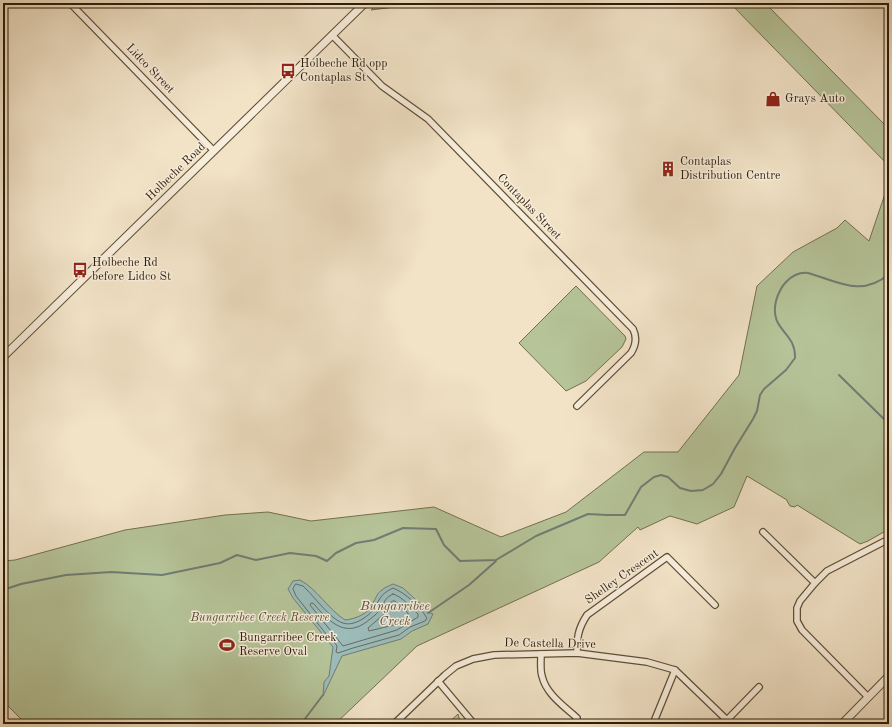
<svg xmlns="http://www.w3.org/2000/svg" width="892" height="727" viewBox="0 0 892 727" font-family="'Old Standard TT',serif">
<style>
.green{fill:#b6c499;stroke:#727050}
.water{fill:#9cbdbc;stroke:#707d74}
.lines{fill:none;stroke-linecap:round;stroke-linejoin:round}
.shore{stroke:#646c62;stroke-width:1}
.stream{stroke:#707d74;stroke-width:2}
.minor-casing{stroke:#5e4e37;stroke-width:8}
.tertiary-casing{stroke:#5e4e37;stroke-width:9}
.minor{stroke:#f7eddb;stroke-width:5.5}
.tertiary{stroke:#f7eddb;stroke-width:7}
.labels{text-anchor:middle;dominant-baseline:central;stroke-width:3;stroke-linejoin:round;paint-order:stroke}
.poi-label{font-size:12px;fill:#2d1c07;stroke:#f7eddb;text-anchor:start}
.street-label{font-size:12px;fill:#2d1c07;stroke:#f7eddb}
.park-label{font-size:12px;font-style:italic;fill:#564e33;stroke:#f7eddb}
.water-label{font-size:13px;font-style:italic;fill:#545446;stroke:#f7eddb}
</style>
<rect width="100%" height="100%" fill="#f2e3c7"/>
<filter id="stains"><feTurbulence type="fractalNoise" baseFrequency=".005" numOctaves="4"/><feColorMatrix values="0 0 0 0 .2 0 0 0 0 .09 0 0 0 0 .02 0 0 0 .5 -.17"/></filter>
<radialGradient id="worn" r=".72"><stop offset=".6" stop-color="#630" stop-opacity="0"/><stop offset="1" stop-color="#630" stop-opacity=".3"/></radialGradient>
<g class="green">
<polygon points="378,3 426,3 371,10"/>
<polygon points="730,3 765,3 889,129 889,166"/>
<polygon points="889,182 889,529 868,541 860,544 797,505 795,507 790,506 787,501 787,500 747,476 734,507 697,524 670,516 640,530 638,527 599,562 417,646 335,724 26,724 3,701 3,561 15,560 125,530 225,515 268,512 311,521 434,507 501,537 566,512 644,452 678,452 739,375 757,286 793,252 837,228 845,220 869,241"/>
<polygon points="576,286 625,336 626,339 622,347 586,381 566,391 519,343"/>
<polygon points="458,714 461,724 447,724"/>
</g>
<path class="water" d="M300 580C317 589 328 609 345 620 355 619 369 614 373 603 376 598 377 593 382 590 385 587 389 586 393 584L403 588 425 608 427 612 433 614 428 624 412 631 401 639 342 656 323 696 324 682 329 676 333 647 293 598 288 589 293 581Z"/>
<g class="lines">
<g class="shore">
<path d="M296 584 303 586C313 595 331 620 343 623 354 627 369 616 375 608 377 606 377 602 379 600 382 594 387 591 393 588 406 593 420 607 427 618L425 621 410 627 399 635 353 648 338 653 336 652 337 646 335 643 326 634 296 596 293 589Z"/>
<path d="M393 594C403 597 410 607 418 614V617L397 630 343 646 310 605 311 603H313C327 619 343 638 365 623 370 619 376 615 380 610 385 603 383 599 393 594Z"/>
<polygon points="393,601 395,601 408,613 408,616 394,625 369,631 368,628 383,615 389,604"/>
</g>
<g class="stream">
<polyline points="839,375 889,424"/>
<path d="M3 590 21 584 66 575 111 572 162 575 220 563 237 555 256 560 290 553 316 556 327 561 336 553 356 543 374 540 403 528 436 529 444 545 460 561 496 560 536 536 588 514 607 515H625L641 487 654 477 661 475 668 477 680 488 691 491 703 490 713 484 721 474 735 448 753 419 757 411 760 395 764 389 786 370 795 358C796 331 769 331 776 301 778 294 780 288 786 282 792 276 799 272 808 273 837 281 861 298 889 274"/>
<polyline points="428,613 469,585 496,561"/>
<polyline points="301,724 323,695"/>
</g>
<defs>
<g id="minor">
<polyline points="70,3 214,151"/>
<path d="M332 35 382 86 428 119 633 329C637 337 636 345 631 353L577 406"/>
<polyline points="763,532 815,583"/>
<path d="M577 653C577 637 578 629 587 615L667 557 715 605"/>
<path d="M541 654C541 661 540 670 542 676 546 694 564 706 577 718L574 724"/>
<polyline points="438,681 474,724"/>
<polyline points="868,697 802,630 797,621 797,608 800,601 815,583 827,571 889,539"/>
<polyline points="727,720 759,687"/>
<polyline points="394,724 445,675 456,666 473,659 494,655 577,653 647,662 675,670 731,724"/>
<polyline points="653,724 675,670"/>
</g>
<g id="tertiary">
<polyline points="3,357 365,3"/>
<polyline points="842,724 889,676"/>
</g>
</defs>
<use href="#minor" class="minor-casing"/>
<use href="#tertiary" class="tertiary-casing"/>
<use href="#minor" class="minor"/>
<use href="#tertiary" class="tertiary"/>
</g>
<defs>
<symbol id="bus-bare" viewBox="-9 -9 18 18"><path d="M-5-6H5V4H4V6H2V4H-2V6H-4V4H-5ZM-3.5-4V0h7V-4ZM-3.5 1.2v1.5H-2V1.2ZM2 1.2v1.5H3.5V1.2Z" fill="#8f2418" stroke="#f7eddb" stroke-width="2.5" paint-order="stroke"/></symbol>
<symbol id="shop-bare" viewBox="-9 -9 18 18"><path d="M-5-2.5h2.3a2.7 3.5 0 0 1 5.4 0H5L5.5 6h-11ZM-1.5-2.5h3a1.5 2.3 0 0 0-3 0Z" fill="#8f2418" stroke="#f7eddb" stroke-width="2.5" paint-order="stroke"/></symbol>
<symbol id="building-bare" viewBox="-9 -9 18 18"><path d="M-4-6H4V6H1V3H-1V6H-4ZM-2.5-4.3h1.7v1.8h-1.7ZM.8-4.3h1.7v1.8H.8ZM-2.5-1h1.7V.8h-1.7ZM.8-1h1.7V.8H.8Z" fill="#8f2418" stroke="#f7eddb" stroke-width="2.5" paint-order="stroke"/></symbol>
<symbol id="stadium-bare" viewBox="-9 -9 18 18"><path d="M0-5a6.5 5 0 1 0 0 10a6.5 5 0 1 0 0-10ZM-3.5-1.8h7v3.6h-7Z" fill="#8f2418" stroke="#f7eddb" stroke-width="2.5" paint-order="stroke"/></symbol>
</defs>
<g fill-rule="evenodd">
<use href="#bus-bare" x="277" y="60" width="22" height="22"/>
<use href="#shop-bare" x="762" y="88" width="22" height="22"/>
<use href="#building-bare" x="657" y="158" width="22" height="22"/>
<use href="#bus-bare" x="69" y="259" width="22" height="22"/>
<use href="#stadium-bare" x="216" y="634" width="22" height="22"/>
</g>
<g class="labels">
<g class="poi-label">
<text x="300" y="64">Holbeche Rd opp<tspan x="300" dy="14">Contaplas St</tspan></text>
<text x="785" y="99">Grays Auto</text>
<text x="680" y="162">Contaplas<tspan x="680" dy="14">Distribution Centre</tspan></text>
<text x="92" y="263">Holbeche Rd<tspan x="92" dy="14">before Lidco St</tspan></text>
<text x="239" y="638">Bungarribee Creek<tspan x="239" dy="14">Reserve Oval</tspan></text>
</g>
<g class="street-label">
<text transform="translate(150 69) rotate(46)">Lidco Street</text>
<text transform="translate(176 172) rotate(-44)">Holbeche Road</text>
<text transform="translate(529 207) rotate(46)">Contaplas Street</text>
<text transform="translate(622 577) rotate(-35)">Shelley Crescent</text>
<text transform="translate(550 644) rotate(1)">De Castella Drive</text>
</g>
<g class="park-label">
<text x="260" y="618">Bungarribee Creek Reserve</text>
</g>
<g class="water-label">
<text x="395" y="606">Bungarribee<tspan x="395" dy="15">Creek</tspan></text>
</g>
</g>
<rect width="892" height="727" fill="none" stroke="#f2e3c7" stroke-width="16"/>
<rect x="4" y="4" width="884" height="719" fill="none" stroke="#2d1c07" stroke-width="2"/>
<rect x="8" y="8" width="876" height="711" fill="none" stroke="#2d1c07"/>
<rect width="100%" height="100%" filter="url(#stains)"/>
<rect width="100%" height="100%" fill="url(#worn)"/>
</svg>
